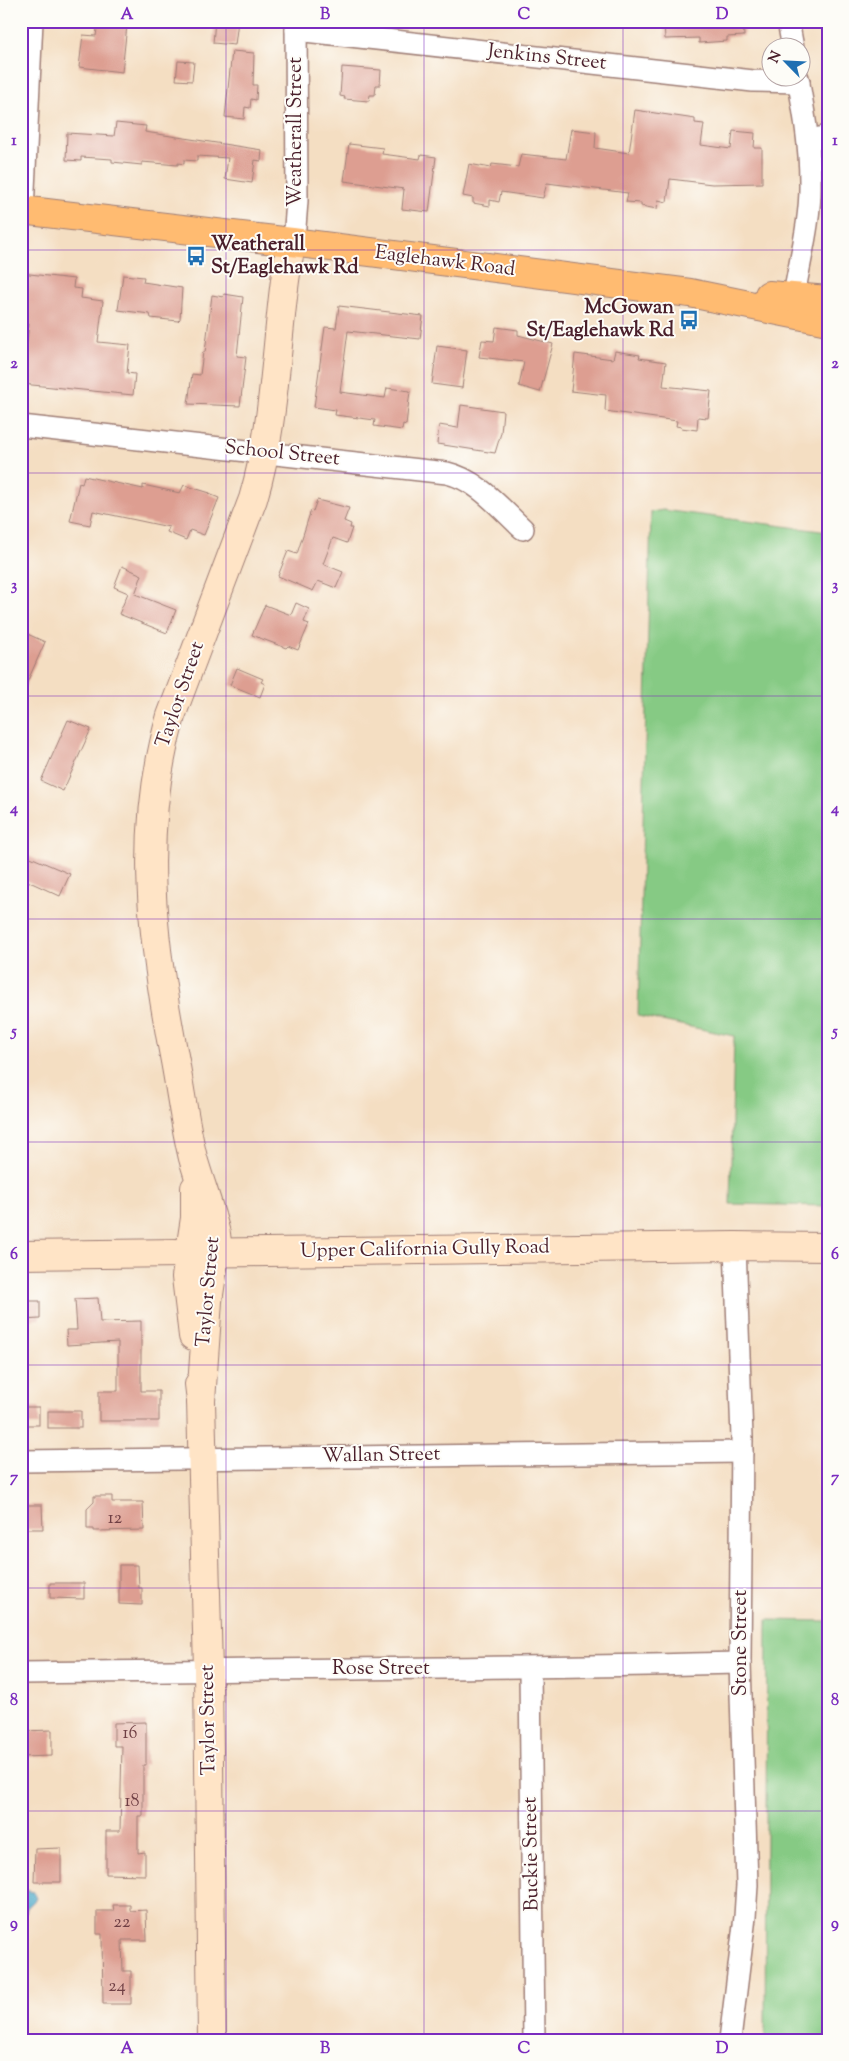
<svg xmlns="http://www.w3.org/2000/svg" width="849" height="2061" viewBox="0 0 849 2061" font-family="'Sorts Mill Goudy',serif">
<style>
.green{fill:#86ca84;stroke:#687458}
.water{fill:#49a7c7;stroke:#4a6379}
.building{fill:#dd9e91}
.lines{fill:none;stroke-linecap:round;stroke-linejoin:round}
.street-casing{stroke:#9f7e76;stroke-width:24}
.secondary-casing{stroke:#9f7e76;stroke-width:30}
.primary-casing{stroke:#9f7e76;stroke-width:30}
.street{stroke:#fff;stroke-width:21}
.secondary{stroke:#ffe4c6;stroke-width:28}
.primary{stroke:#ffbb71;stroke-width:28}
.grid{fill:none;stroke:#7b2cbf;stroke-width:1;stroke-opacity:0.55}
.labels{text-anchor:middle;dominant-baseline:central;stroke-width:4;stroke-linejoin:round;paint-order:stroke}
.number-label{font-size:18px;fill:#6f3f44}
.street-label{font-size:20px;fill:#4a1f2b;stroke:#fdfcf7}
.poi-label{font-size:20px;font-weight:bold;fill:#4a1f2b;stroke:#fdfcf7;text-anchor:start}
.neatline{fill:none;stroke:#7b2cbf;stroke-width:2}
.grid-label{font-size:16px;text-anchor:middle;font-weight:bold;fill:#7b2cbf}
</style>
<rect width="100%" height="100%" fill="#fdfcf7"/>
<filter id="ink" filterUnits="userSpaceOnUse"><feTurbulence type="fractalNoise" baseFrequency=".02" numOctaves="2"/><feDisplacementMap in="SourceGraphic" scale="10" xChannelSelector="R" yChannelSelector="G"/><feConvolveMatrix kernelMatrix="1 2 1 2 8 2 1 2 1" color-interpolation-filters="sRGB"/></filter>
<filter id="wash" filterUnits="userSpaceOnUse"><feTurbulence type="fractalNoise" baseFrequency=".0096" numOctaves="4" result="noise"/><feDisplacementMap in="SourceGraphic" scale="20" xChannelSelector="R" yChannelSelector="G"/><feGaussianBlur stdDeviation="1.12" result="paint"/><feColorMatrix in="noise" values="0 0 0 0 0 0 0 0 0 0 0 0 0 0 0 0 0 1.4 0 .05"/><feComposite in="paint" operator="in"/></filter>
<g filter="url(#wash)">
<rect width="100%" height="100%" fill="#f4dec2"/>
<g class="green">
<polygon points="663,510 828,532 828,1206 730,1204 734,1036 638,1016 651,512"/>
<polygon points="767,1620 828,1621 828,2040 765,2040"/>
</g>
<polygon class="water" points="25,1890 34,1892 36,1899 27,1908 26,1913 21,1916 21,1893"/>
<g id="blocks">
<g class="building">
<polygon points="215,21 238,21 235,45 213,43"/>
<polygon points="664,21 743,21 744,36 727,37 727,41 699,43 699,38 665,39"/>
<polygon points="98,22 127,25 122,72 79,67 83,35 96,36"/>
<polygon points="232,51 254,53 253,85 257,85 256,100 251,99 250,108 245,107 244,119 225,117"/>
<polygon points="178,61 194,62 192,81 176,80"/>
<polygon points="342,67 381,70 380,85 376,85 375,95 370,95 369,101 344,99 345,97 340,96"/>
<polygon points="635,110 695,119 695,123 704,124 701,145 731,149 733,131 755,133 754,148 762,148 762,183 712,184 670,179 667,202 658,200 657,209 641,206 641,203 626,202 628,193 547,183 543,198 501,192 499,202 490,200 490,206 473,203 473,198 463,196 469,164 491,168 492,164 518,167 521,154 566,159 571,129 596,132 595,148 629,153"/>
<polygon points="116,123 146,126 145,132 262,150 261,161 255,160 252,183 225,179 228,158 197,156 197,161 184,160 184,164 178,163 178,165 142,162 142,165 112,162 112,159 81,157 81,161 66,160 67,133 114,136"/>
<polygon points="349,144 383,148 382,154 420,159 421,155 436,157 429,212 402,209 404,189 344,181"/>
<polygon points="21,273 74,279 73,288 82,289 81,298 103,301 98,342 130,345 127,373 135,374 133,395 22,384 29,324 21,323"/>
<polygon points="123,275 144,277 143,282 182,288 180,319 178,321 151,318 150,314 118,310"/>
<polygon points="224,294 243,297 237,356 246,357 240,406 188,404 192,374 200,375 203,352 205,352 212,295 223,297"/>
<polygon points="339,306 423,316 420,339 348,331 340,392 385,398 387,388 410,391 406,425 403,424 402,430 374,426 375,420 335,415 336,410 314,407 325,327 336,328"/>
<polygon points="496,327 518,330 518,335 553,344 540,392 519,386 524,362 479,357 482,340 494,341"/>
<polygon points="437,346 467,350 462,388 432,384"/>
<polygon points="615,351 640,355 639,358 666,362 663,386 711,391 708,418 698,417 697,430 681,428 681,427 676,426 677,421 605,411 606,395 571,391 575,354 613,359"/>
<polygon points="461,405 503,411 501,433 495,453 437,444 439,425 458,428"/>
<polygon points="84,476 143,489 143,485 180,493 184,485 210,493 209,494 219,498 204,535 190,530 186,540 167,532 169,527 93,511 90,525 70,521 79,483 82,484"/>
<polygon points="317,500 349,508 344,521 351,524 350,528 352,528 347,543 333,538 323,564 343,572 336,588 318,581 313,591 278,576 288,551 297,554 311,510 313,511"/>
<polygon points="122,566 142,575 135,594 176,610 167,633 119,614 128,593 114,587"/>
<polygon points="296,603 309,609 304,622 309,624 298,650 288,646 286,648 252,635 265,605 291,615"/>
<polygon points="21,631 45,642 21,696"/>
<polygon points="237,668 263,679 261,682 265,684 260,697 230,685"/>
<polygon points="68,720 91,729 63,791 41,781"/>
<polygon points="21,853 70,874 60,896 21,878"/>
<polygon points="98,1298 100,1322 141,1321 141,1391 159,1391 159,1421 99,1421 99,1391 118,1391 118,1342 67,1345 66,1330 77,1330 75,1299"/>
<polygon points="21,1301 40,1301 40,1319 21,1320"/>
<rect x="21" y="1407" width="18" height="18"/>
<rect x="48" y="1411" width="33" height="17"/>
<polygon points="94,1496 112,1496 112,1502 143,1502 144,1530 94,1531 94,1529 87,1529 87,1509 94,1502"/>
<polygon points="21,1505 42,1505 43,1529 21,1529"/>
<polygon points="119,1565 138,1565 139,1588 142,1588 142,1605 119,1604"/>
<polygon points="50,1583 84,1583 84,1599 50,1598"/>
<polygon points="146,1722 146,1765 143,1765 143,1816 138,1816 138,1853 145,1852 145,1875 106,1874 106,1831 120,1831 122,1746 114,1746 114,1723"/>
<polygon points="52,1730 52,1756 21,1757 21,1731"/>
<polygon points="61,1848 61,1882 34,1882 35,1849"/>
<polygon points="113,1905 130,1905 130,1911 146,1910 147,1940 122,1940 123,1971 131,1971 131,2004 103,2004 102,1934 97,1934 97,1911 114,1911"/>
</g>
</g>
</g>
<g filter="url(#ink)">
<use href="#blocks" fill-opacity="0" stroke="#9f7e76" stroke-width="1"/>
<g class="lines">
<defs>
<g id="street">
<polyline points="788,21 793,48"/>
<polyline points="296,30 753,81 799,82"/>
<polyline points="808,141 828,136"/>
<polyline points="23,211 32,21"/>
<polyline points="292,242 295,227 297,201 296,21"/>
<path d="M794 296C800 259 811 220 810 181 810 146 804 112 798 78"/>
<path d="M21 426 447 473C478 480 500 508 523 529"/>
<polyline points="21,1461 742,1452"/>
<polyline points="530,1669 534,2040"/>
<path d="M21 1673C261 1669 501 1669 740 1663"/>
<polyline points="730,2040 745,1917 747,1885 740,1663 742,1437 735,1246"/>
</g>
<g id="secondary">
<polyline points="21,1255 735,1246 828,1247"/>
<polyline points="193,1336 186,1277 195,1218 195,1188"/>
<polyline points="199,1384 201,1401 208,1670 212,2040"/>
<path d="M201 1401 208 1301 217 1242 216 1234C210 1208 200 1183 193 1158 185 1126 181 1093 175 1061 152 942 137 834 171 716L253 499C270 442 274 384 280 325 283 297 285 269 292 242"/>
</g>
<g id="primary">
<polyline points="21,210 292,242 690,293 828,321"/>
<polyline points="769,295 828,300"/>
</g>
</defs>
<use href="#street" class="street-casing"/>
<use href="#secondary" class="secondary-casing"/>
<use href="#primary" class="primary-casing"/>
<use href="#street" class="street"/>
<use href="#secondary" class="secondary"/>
<use href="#primary" class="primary"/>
</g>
</g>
<path class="grid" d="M226 21V2040M424 21V2040M623 21V2040M21 250H828M21 473H828M21 696H828M21 919H828M21 1142H828M21 1365H828M21 1588H828M21 1811H828"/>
<defs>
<symbol id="bus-bare" viewBox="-9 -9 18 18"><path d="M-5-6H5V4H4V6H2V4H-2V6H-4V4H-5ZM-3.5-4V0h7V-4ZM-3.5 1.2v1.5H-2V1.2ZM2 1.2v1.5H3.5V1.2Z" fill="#1f6fb2" stroke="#fdfcf7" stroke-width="2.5" paint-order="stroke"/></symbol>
</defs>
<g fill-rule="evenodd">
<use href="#bus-bare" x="182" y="242" width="28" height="28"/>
<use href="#bus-bare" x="675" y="306" width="28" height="28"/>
</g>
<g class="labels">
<g class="number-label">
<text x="115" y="1519">12</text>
<text x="130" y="1734">16</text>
<text x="132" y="1802">18</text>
<text x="122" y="1923">22</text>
<text x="117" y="1987">24</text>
</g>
<g class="street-label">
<text transform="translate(547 58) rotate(6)">Jenkins Street</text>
<text transform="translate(296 132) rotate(-90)">Weatherall Street</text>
<text transform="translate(445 262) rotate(7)">Eaglehawk Road</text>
<text transform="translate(282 454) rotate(6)">School Street</text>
<text transform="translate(181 695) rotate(-71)">Taylor Street</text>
<text transform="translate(425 1250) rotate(-1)">Upper California Gully Road</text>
<text transform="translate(209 1292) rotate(-85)">Taylor Street</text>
<text transform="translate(381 1456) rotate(-1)">Wallan Street</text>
<text transform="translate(741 1643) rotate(-90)">Stone Street</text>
<text x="381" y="1669">Rose Street</text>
<text transform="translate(209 1720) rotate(-91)">Taylor Street</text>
<text transform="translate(532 1854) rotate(-91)">Buckie Street</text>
</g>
<g class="poi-label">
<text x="211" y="245">Weatherall<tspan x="211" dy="23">St/Eaglehawk Rd</tspan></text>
<text x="674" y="308" text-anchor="end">McGowan<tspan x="674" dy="23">St/Eaglehawk Rd</tspan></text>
</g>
</g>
<rect width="849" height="2061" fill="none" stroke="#fdfcf7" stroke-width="55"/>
<g transform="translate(786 62) rotate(294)"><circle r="24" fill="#fdfcf7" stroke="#b5a4a5"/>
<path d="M0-4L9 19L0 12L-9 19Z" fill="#1f6fb2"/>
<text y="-8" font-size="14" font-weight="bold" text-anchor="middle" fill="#4a1f2b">N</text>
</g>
<rect x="28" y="28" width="794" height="2006" class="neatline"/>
<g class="grid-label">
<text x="127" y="19">A</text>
<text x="325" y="19">B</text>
<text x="524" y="19">C</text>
<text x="722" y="19">D</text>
<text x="14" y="145">1</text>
<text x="835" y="145">1</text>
<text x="14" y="368">2</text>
<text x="835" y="368">2</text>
<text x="14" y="590">3</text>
<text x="835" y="590">3</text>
<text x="14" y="813">4</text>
<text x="835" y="813">4</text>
<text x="14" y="1036">5</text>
<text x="835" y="1036">5</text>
<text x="14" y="1259">6</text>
<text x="835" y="1259">6</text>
<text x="14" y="1482">7</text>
<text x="835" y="1482">7</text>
<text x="14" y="1705">8</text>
<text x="835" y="1705">8</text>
<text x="14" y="1928">9</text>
<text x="835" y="1928">9</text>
<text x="127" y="2053">A</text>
<text x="325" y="2053">B</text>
<text x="524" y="2053">C</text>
<text x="722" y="2053">D</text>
</g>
</svg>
